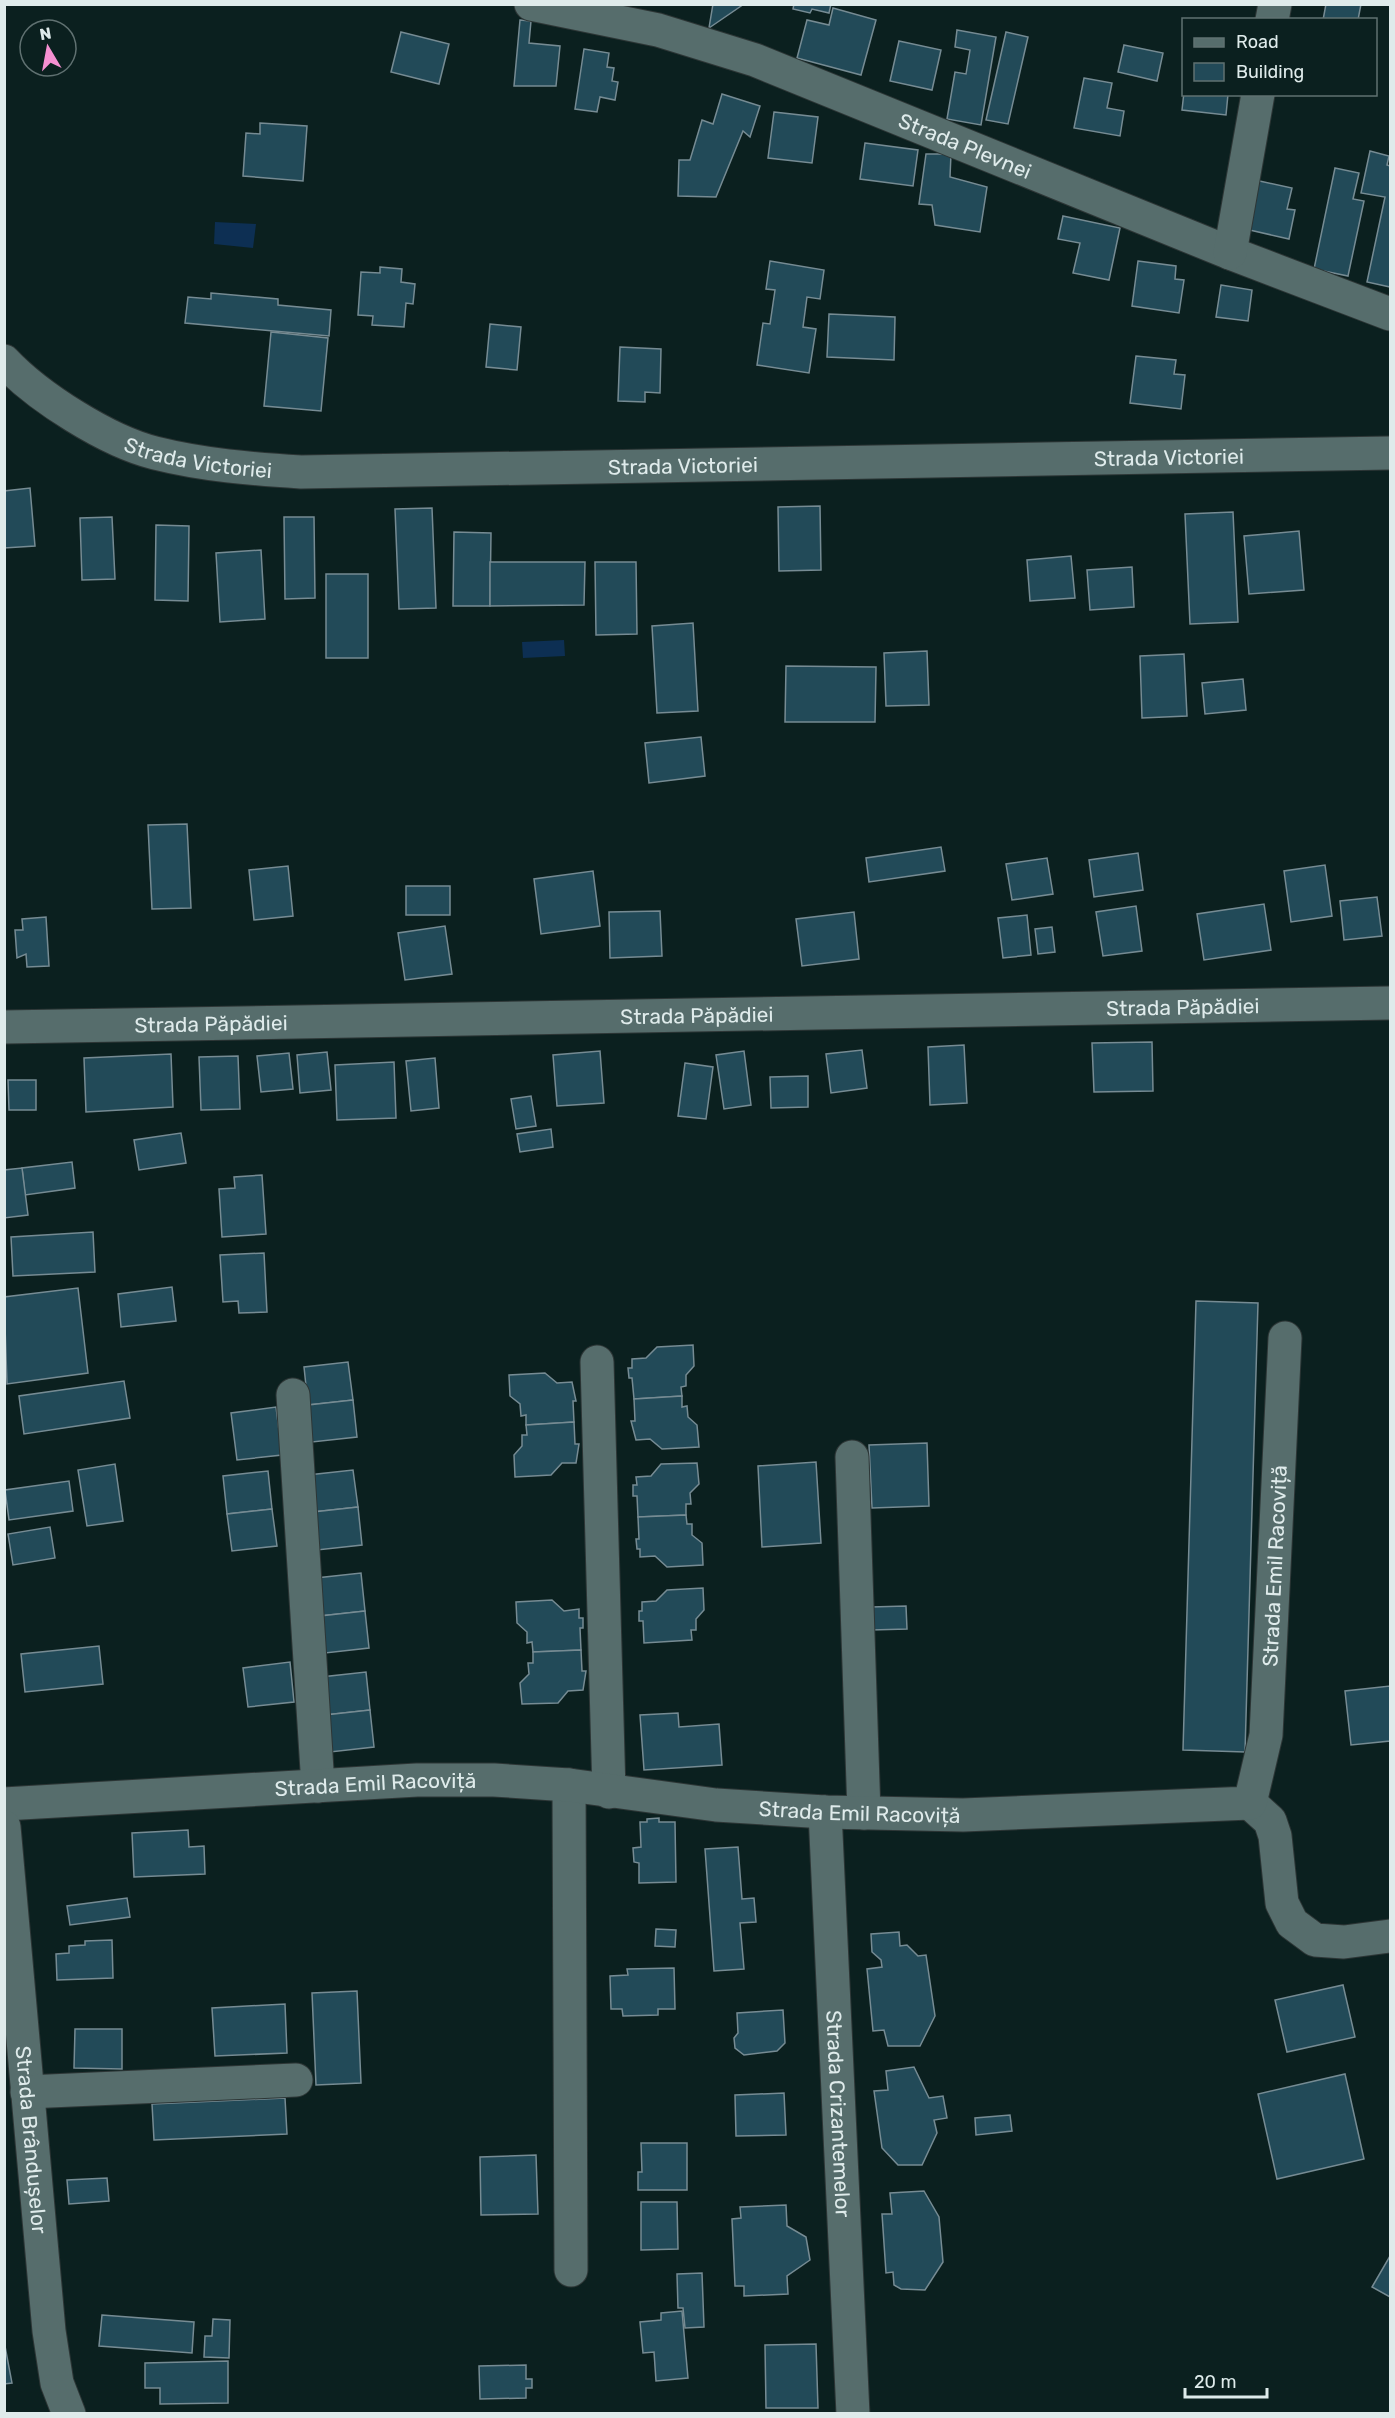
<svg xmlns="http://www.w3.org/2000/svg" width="1395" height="2418" viewBox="0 0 1395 2418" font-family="Rubik,sans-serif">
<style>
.water{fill:#0d2f53}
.building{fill:#224a58;stroke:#768b93;stroke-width:1.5}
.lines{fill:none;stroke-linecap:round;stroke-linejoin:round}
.minor-casing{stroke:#2d3636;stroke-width:35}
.minor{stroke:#566d6c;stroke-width:33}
.labels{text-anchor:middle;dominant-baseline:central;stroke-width:4.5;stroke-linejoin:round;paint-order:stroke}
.street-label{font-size:21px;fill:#dfebeb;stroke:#0b201f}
</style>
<rect width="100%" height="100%" fill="#0b201f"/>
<g class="water">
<polygon points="215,222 256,224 253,248 214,244"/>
<polygon points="564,640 565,656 523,658 522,642"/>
</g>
<g class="building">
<polygon points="713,4 744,4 709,28"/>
<polygon points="794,4 831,4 829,13 812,9 810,13 793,9"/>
<polygon points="1326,4 1361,4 1358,20 1323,20"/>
<polygon points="833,8 876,20 861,75 797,58 807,20 829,25"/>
<polygon points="520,20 531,21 529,43 560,46 556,86 514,86"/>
<polygon points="957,30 996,37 981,125 947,119 955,72 966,74 970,50 955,47"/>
<polygon points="401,32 449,44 439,84 391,72"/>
<polygon points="1006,32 1028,37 1008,124 986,120"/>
<polygon points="899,41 941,50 932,90 890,81"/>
<polygon points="1124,45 1163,53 1157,81 1118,72"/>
<polygon points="584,49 609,53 607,67 614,68 612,81 618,82 615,100 600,97 597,112 575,109"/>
<polygon points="1084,78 1112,83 1107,108 1124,111 1120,136 1074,128"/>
<polygon points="1184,92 1184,94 1228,94 1226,115 1182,110"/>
<polygon points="722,94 760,106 750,137 743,131 716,197 678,196 679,160 690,160 702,120 713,124"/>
<polygon points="774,112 818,117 812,163 768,158"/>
<polygon points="260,123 307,126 303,181 243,176 246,133 260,134"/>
<polygon points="865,143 918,150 913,186 860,179"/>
<polygon points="1370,151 1389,156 1387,165 1390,166 1390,287 1367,282 1385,197 1361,193"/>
<polygon points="926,154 951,154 950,177 987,187 980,232 935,225 932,205 919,204"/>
<polygon points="1335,168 1359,173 1353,199 1364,201 1348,276 1314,269"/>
<polygon points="1255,180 1292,188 1287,209 1295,210 1289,239 1245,229"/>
<polygon points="1063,216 1120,228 1109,280 1073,273 1080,243 1058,239"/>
<polygon points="770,261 824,270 820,299 807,297 803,327 816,329 809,373 757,365 763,323 770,324 775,290 766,289"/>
<polygon points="1138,261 1176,266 1175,279 1184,280 1179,313 1132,306"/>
<polygon points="380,267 402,269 401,282 415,284 413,304 406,303 404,327 372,325 373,316 358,315 361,272 380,273"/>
<polygon points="1221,285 1252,290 1248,321 1216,317"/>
<polygon points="211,293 278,299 278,305 331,310 329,336 185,323 188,297 211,299"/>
<polygon points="829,314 895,317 894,360 827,357"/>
<polygon points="490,324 521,327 517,370 486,367"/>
<polygon points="271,332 328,338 321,411 264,406"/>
<polygon points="620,347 661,349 660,393 645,392 645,402 618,401"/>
<polygon points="1136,356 1176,360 1174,374 1185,375 1181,409 1130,403"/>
<polygon points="30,488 35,546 4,548 4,491"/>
<polygon points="820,506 821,570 779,571 778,507"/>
<polygon points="432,508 436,608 399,609 395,509"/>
<polygon points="1233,512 1238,622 1190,624 1185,514"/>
<polygon points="112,517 115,579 82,580 80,518"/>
<polygon points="284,517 314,517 315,598 285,599"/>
<polygon points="156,525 189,526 188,601 155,600"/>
<polygon points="1299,531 1304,590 1249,594 1244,536"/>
<polygon points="454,532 491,533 490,606 453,606"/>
<polygon points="261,550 265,619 220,622 216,553"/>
<polygon points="1071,556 1075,598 1030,601 1027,560"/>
<polygon points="490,562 585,562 584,605 490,606"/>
<polygon points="595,562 636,562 637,634 596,635"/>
<polygon points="1132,567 1134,607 1090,610 1087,570"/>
<rect x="326" y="574" width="42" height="84"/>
<polygon points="693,623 698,711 657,713 652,626"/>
<polygon points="927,651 929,705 886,706 884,653"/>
<polygon points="1184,654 1187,716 1142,718 1140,656"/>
<polygon points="786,666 876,667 875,722 785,722"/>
<polygon points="1243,679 1246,710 1205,714 1202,683"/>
<polygon points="701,737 705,776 649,783 645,743"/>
<polygon points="187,824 191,908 152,909 148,825"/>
<polygon points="941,847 945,871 869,882 866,858"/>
<polygon points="1138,853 1143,890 1094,897 1089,860"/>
<polygon points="1047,858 1053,894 1012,900 1006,864"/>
<polygon points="1325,865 1332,916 1291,922 1284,871"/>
<polygon points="288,866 293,916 254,920 249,870"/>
<polygon points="593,871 600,926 541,934 534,879"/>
<rect x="406" y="886" width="44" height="29"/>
<polygon points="1377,897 1382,936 1344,940 1340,901"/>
<polygon points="1264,904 1271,950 1204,960 1197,914"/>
<polygon points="1136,906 1142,951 1103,956 1096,912"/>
<polygon points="660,911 662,956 610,958 609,912"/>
<polygon points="854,912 859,959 802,966 796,919"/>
<polygon points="1027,915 1031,955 1003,958 998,918"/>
<polygon points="46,917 49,966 27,967 26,954 17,958 15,930 23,930 22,919"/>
<polygon points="445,926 452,974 405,980 398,933"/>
<polygon points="1052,927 1055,952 1038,954 1035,929"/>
<polygon points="1152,1042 1153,1091 1094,1092 1092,1043"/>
<polygon points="964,1045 967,1103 930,1105 928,1047"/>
<polygon points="862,1050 867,1088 831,1093 826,1054"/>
<polygon points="600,1051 604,1103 557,1106 553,1055"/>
<polygon points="744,1051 751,1105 724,1109 716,1055"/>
<polygon points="327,1052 331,1090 300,1093 297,1055"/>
<polygon points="289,1053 293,1089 261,1092 257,1056"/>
<polygon points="171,1054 173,1107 86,1112 84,1058"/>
<polygon points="238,1056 240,1109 201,1110 199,1057"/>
<polygon points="435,1058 439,1108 411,1111 406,1061"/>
<polygon points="394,1062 396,1118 337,1120 335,1065"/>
<polygon points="685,1063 713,1067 706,1119 678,1116"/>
<polygon points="808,1076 808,1107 771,1108 770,1077"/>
<polygon points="8,1080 36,1080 36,1110 9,1110"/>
<polygon points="531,1096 536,1126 516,1129 511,1099"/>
<polygon points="551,1129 553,1147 520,1152 517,1134"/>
<polygon points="181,1133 186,1163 139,1170 134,1140"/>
<polygon points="72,1162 75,1188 25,1195 22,1168"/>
<polygon points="22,1168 28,1215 4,1218 4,1170"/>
<polygon points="262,1175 266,1234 222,1237 219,1189 235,1188 234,1177"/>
<polygon points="93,1232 95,1272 13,1276 11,1237"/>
<polygon points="264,1253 267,1312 239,1313 238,1301 223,1302 220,1255"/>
<polygon points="172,1287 176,1321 121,1327 118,1294"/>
<polygon points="78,1288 88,1373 7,1384 4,1297"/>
<polygon points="1196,1301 1258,1303 1245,1752 1183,1750"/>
<polygon points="693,1345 694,1366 686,1375 686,1386 681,1387 682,1396 634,1399 632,1378 629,1378 628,1368 632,1368 632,1359 646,1358 657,1347"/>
<polygon points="348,1362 353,1400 308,1405 304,1367"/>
<polygon points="545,1373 557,1383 572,1382 576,1401 573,1401 574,1422 526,1425 526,1415 521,1416 520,1404 510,1396 509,1375"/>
<polygon points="124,1381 130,1418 24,1434 19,1396"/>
<polygon points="682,1396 682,1407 687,1406 688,1417 697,1425 699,1447 662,1449 650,1439 636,1440 631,1421 635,1421 634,1399"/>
<polygon points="353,1400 357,1437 312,1442 308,1405"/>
<polygon points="276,1407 282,1455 237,1460 231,1413"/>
<polygon points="574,1422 575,1444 579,1444 576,1463 562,1463 551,1475 515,1477 514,1455 522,1446 522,1435 527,1435 526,1425"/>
<polygon points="927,1443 929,1506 872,1508 869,1445"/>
<polygon points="816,1462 821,1543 762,1547 758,1466"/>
<polygon points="697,1463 699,1484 690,1493 691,1504 686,1504 686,1515 638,1517 637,1496 633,1496 633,1485 637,1485 636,1477 651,1476 661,1464"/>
<polygon points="115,1464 123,1521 87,1526 78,1470"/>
<polygon points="353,1470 358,1507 313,1512 308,1475"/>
<polygon points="268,1471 272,1509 227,1514 223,1476"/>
<polygon points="69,1481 73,1511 9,1520 5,1490"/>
<polygon points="358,1507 362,1545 317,1550 313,1512"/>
<polygon points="272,1509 277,1546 232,1551 227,1514"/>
<polygon points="686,1515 687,1524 692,1524 692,1535 702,1543 703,1565 667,1567 655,1556 640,1557 640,1549 637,1549 636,1539 639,1539 638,1517"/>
<polygon points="50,1527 55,1558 13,1565 8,1534"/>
<polygon points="361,1573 365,1611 320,1616 316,1578"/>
<polygon points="703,1588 704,1610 696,1619 696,1630 691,1630 692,1640 644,1643 643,1621 639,1621 639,1611 642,1611 642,1602 656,1601 667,1590"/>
<polygon points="552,1600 564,1611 579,1609 579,1618 583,1618 583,1628 580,1628 581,1650 533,1652 532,1642 527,1643 527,1632 517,1623 516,1602"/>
<polygon points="906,1606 907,1629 871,1630 871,1607"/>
<polygon points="365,1611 369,1648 325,1653 320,1616"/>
<polygon points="99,1646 103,1684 25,1692 21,1654"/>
<polygon points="581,1650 582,1671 586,1671 583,1690 568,1691 558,1703 522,1704 520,1683 529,1674 528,1663 533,1663 533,1652"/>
<polygon points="290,1662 294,1702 248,1707 243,1668"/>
<polygon points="366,1672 370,1710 325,1715 321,1677"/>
<polygon points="1390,1686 1390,1741 1351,1745 1345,1691"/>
<polygon points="370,1710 374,1747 330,1752 325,1715"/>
<polygon points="678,1713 679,1727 719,1724 722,1765 644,1770 640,1715"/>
<polygon points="659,1818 659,1822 675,1822 676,1882 639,1883 639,1863 634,1862 633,1848 641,1847 640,1822 647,1822 647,1819"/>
<polygon points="188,1830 189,1847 204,1846 205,1874 134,1877 132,1833"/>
<polygon points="738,1847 742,1899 754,1898 756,1922 740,1923 744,1969 714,1971 705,1849"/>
<polygon points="127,1898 130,1917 70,1925 67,1906"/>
<polygon points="656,1929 676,1930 675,1947 655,1946"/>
<polygon points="899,1932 900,1946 907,1945 918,1956 926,1955 935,2016 920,2046 888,2046 884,2030 873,2031 867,1969 882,1967 881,1960 872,1952 871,1934"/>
<polygon points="112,1940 113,1978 57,1980 56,1954 69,1953 69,1946 85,1945 85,1941"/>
<polygon points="674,1968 675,2009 658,2009 658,2015 623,2016 622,2009 611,2009 610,1976 628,1975 627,1969"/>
<polygon points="1343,1985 1355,2037 1287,2052 1275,2000"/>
<polygon points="357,1991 361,2083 316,2085 312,1993"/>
<polygon points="285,2004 287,2053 215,2056 212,2008"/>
<polygon points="783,2010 785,2043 777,2051 744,2055 735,2048 734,2038 738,2033 737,2013"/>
<polygon points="75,2029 122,2029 122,2069 74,2068"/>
<polygon points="914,2067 929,2098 943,2096 947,2118 934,2120 937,2133 922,2165 898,2165 882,2148 874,2091 888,2090 886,2071"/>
<polygon points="1345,2074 1364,2159 1277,2179 1258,2094"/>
<polygon points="784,2093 786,2135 736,2136 735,2095"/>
<polygon points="285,2098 287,2134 154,2140 152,2104"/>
<polygon points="1010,2115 1012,2131 976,2135 975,2118"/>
<polygon points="641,2143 687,2143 687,2190 638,2190 638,2172 642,2172"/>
<polygon points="536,2155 538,2214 481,2215 480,2157"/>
<polygon points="107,2178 109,2201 69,2204 67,2180"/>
<polygon points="924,2191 939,2217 943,2262 925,2290 901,2289 894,2285 893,2272 886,2273 882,2214 892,2214 890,2193"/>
<polygon points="641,2202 677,2202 678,2249 641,2250"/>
<polygon points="786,2205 787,2226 806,2237 810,2260 787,2276 788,2294 744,2296 744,2286 735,2286 732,2219 741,2218 740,2207"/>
<polygon points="1390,2256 1390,2297 1372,2287"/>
<polygon points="702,2273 704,2327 685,2328 683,2308 678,2308 677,2274"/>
<polygon points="682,2311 688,2378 656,2381 654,2352 643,2353 640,2322 661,2320 661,2313"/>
<polygon points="102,2315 194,2322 192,2353 99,2346"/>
<polygon points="213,2319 230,2320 229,2358 204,2357 205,2336 212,2336"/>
<polygon points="4,2341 12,2383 4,2384"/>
<polygon points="816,2344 818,2408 766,2408 765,2345"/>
<polygon points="228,2361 228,2403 160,2404 160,2388 145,2388 145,2363"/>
<polygon points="526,2365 526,2379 532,2379 532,2388 526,2388 526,2398 480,2399 479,2366"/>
</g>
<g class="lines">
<defs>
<g id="minor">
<path id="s1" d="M531 4 658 30 755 60 1230 253 1390 314"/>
<polyline points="1272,20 1275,4"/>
<polyline points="1230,253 1258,94"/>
<path id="s2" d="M4 361C38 397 107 441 155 453 203 465 252 469 301 472L1390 453"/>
<path id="s3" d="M4 1027 1390 1003"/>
<polyline points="597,1362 609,1792"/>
<polyline points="293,1395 318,1786"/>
<polyline points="852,1457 864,1813"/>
<polyline points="569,1785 571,2270"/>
<polyline points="1250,1803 1270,1821 1275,1836 1282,1903 1292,1923 1315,1940 1344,1942 1390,1936"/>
<path id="s4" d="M4 1804 417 1780H494L569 1785 716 1805 825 1812 963 1815 1250 1803 1266 1735 1285 1338"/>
<path id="s5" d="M825 1812 853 2414"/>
<path id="s6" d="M4 1827 49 2331 57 2383 69 2414"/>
<polyline points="27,2092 296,2080"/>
</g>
</defs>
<use href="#minor" class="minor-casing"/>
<use href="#minor" class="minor"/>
</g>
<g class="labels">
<g class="street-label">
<text stroke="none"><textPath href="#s1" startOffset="458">Strada Plevnei</textPath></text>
<text stroke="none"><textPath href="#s2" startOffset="222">Strada Victoriei</textPath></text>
<text stroke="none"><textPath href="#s2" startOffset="1194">Strada Victoriei</textPath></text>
<text stroke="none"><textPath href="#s2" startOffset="708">Strada Victoriei</textPath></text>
<text stroke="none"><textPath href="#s3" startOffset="1179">Strada Păpădiei</textPath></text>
<text stroke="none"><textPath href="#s3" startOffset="693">Strada Păpădiei</textPath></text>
<text stroke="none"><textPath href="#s3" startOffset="207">Strada Păpădiei</textPath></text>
<text stroke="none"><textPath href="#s4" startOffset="1488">Strada Emil Racoviță</textPath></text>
<text stroke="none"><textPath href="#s4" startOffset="372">Strada Emil Racoviță</textPath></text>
<text stroke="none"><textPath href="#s4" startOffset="858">Strada Emil Racoviță</textPath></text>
<text stroke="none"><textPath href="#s5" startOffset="302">Strada Crizantemelor</textPath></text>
<text stroke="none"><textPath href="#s6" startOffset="314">Strada Brândușelor</textPath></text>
</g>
</g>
<rect width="1395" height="2418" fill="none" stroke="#dfebeb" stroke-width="12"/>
<rect x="1182" y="18" width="195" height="78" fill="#0b201f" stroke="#607171" stroke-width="1.5"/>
<rect x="1194" y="38" width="30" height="9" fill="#566d6c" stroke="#607171" stroke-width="1.5"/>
<text x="1236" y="48" font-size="18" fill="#dfebeb">Road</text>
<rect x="1194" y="63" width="30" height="18" fill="#224a58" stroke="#607171" stroke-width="1.5"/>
<text x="1236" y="78" font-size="18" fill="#dfebeb">Building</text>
<g transform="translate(48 48) rotate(350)"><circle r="28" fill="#0b201f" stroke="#607171" stroke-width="1.5"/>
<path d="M0-4.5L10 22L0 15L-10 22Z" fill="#f590d1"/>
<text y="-9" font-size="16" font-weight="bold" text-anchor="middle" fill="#dfebeb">N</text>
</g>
<path d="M1185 2388v9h82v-9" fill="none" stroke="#dfebeb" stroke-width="3"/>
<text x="1194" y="2388" font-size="18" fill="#dfebeb" stroke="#0b201f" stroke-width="4.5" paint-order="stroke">20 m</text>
</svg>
